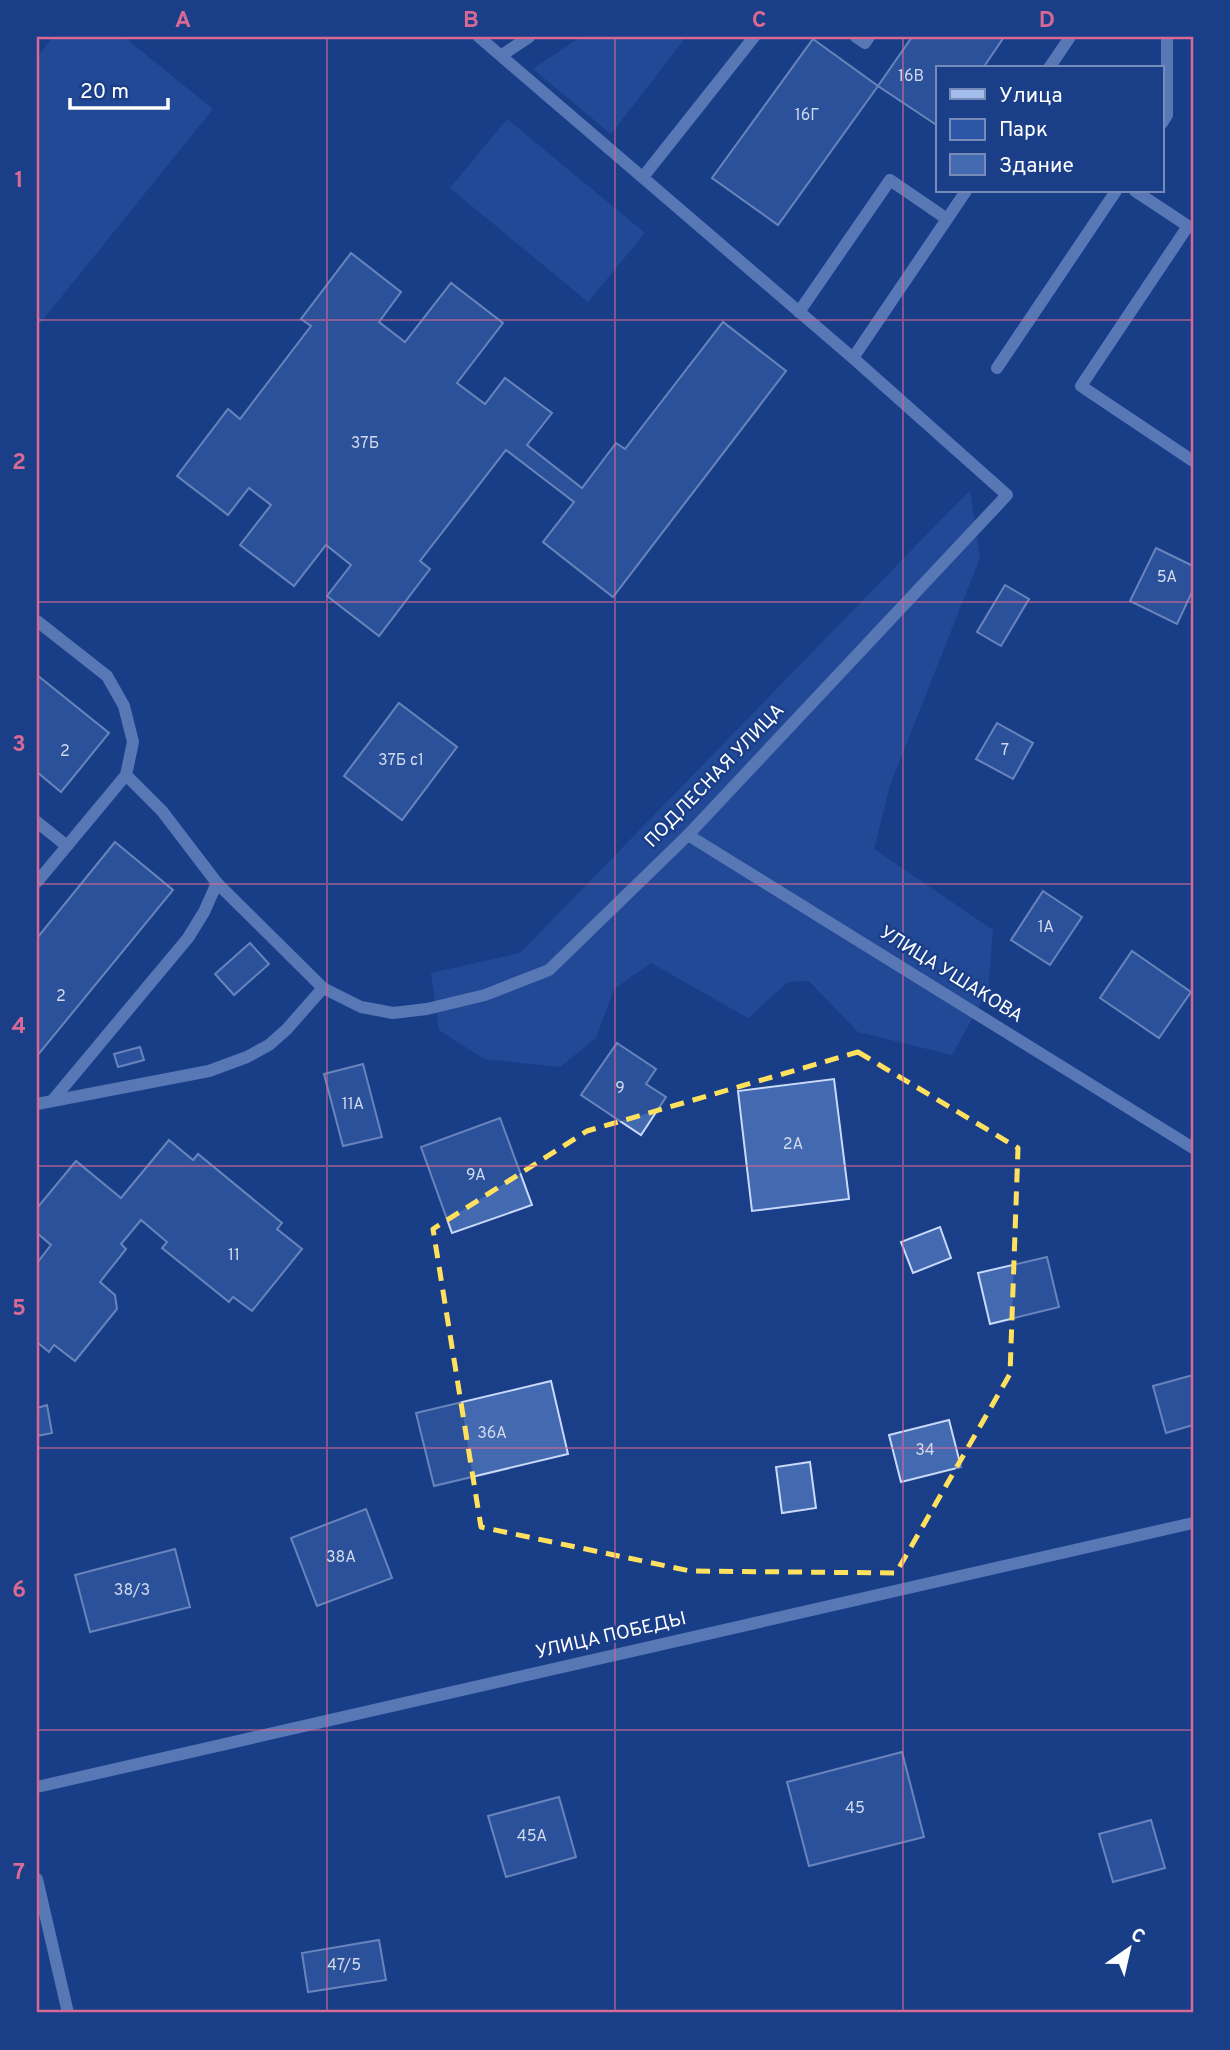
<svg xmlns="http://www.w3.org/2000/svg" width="1230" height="2050" viewBox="0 0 1230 2050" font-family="Overpass,sans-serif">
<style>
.green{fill:#2d57a6}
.building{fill:#4369b1;stroke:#c8d9f9;stroke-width:2}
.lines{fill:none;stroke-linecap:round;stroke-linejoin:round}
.minor{stroke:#a2bcec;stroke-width:12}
.marked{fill:none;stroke:#ffe15e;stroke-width:5;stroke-dasharray:14 9;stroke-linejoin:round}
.grid{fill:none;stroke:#d76994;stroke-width:2;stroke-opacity:0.55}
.labels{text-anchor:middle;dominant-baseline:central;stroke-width:5;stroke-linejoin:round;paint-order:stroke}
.number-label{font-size:16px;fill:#d0daec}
.street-label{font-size:19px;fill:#fff;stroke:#1a3e88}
.neatline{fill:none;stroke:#d76994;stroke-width:2.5}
.grid-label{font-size:23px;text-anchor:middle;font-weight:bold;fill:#d76994}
</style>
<rect width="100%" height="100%" fill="#1a3e88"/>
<g class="green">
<polygon points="53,37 124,37 213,109 37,327 37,57"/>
<polygon points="581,37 686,37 611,134 533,69"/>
<polygon points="507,119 645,233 588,302 450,188"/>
<polygon points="970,490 980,558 890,785 874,849 993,930 988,990 952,1055 858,1032 809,981 788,982 748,1018 651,963 614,989 596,1038 560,1067 484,1059 439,1030 431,973 520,953"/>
</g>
<g class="building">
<polygon points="912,37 1004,37 983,68 938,68 938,126 878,86"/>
<polygon points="813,39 878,86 778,225 712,178"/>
<polygon points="351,253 401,292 379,322 405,342 451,283 503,323 457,383 485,404 505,378 552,413 527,445 582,488 616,443 625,449 723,322 786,371 613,597 543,542 574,502 506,450 420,561 430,569 379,636 327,596 351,565 326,545 294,586 240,545 271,505 249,488 228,515 177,476 228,409 240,419 311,326 301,319"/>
<polygon points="1156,548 1193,566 1193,590 1177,624 1130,601"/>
<polygon points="1005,585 1029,599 1001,646 977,632"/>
<polygon points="37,675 109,733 61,792 37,772"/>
<polygon points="399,703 457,747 402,820 344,776"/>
<polygon points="997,723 1033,743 1013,779 976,759"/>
<polygon points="115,842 173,890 37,1056 37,938"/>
<polygon points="1043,891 1082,917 1050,965 1011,940"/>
<polygon points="250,943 269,964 234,995 215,974"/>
<polygon points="1132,951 1191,992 1159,1038 1100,998"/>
<polygon points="617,1043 656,1069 646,1084 666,1097 641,1135 581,1095"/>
<polygon points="140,1047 144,1060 118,1067 114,1054"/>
<polygon points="363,1064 382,1137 343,1146 324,1074"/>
<polygon points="834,1079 849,1199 752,1211 738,1091"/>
<polygon points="500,1118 532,1205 452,1233 421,1147"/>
<polygon points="169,1140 193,1160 198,1154 282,1223 277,1229 302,1249 252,1311 233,1297 229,1302 162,1248 167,1242 141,1220 121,1244 126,1249 100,1282 115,1295 117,1309 75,1361 54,1345 49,1352 37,1342 37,1263 51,1245 37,1233 37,1208 76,1161 121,1198"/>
<polygon points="940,1227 951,1258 913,1273 901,1242"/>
<polygon points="1047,1257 1059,1307 990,1324 978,1273"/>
<polygon points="1193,1375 1193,1425 1166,1433 1153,1386"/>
<polygon points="551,1381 568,1454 434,1486 416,1413"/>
<polygon points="47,1405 52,1433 37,1436 37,1408"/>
<polygon points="949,1420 961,1467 901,1482 889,1435"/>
<polygon points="810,1462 816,1508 782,1513 776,1467"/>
<polygon points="366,1509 392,1578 317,1606 291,1538"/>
<polygon points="175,1549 190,1607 90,1632 75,1575"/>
<polygon points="902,1752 924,1837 809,1866 787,1782"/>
<polygon points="559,1797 576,1857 506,1877 488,1816"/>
<polygon points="1151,1820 1165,1868 1113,1882 1099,1834"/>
<polygon points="379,1940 386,1980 308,1992 302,1953"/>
</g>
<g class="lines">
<g class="minor">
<polyline points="479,37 853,358"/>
<polyline points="856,37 865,43 869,37"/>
<polyline points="502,55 529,37"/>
<polyline points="1049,68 1070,37"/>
<polyline points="1162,123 1167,115 1167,37"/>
<polyline points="643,177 754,37"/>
<polyline points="1135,191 1188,226 1081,386 1193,461"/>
<polyline points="799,312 890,180 947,219"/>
<polyline points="997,368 1116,191"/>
<polyline points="37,621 107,676 124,706 133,742 126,775 162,811 217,883 204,912 188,938 52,1101"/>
<polyline points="37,822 67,846"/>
<polyline points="688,835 1193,1148"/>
<polyline points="37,882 126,775"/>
<polyline points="217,883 323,988"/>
<polyline points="37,1104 209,1071 247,1057 269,1045 287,1029 323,988 361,1007 393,1013 427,1009 485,995 549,970 688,835 1007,495 853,358 966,191"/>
<polyline points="37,1787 1193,1523"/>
<polyline points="37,1879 68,2013"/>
</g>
</g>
<path d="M0 0H1230V2050H0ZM858 1052 1018 1148 1010 1374 896 1573 690 1571 481 1527 433 1229 587 1131Z" fill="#1a3e88" fill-opacity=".55" fill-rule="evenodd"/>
<path class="marked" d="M858 1052 1018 1148 1010 1374 896 1573 690 1571 481 1527 433 1229 587 1131Z"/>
<path class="grid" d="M327 37V2013M615 37V2013M903 37V2013M37 320H1193M37 602H1193M37 884H1193M37 1166H1193M37 1448H1193M37 1730H1193"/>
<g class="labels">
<g class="number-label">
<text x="911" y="77">16В</text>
<text x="807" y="116">16Г</text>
<text x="365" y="444">37Б</text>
<text x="1167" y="578">5А</text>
<text x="1005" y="751">7</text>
<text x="65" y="752">2</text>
<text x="401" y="761">37Б с1</text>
<text x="1046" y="928">1А</text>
<text x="61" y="997">2</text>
<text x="620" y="1089">9</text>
<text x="353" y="1105">11А</text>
<text x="793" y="1145">2А</text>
<text x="476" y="1176">9А</text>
<text x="234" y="1256">11</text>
<text x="492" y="1434">36А</text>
<text x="925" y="1451">34</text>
<text x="341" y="1558">38А</text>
<text x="132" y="1591">38/3</text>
<text x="855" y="1809">45</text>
<text x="532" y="1837">45А</text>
<text x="344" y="1966">47/5</text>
</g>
<g class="street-label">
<text transform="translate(715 776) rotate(-46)">ПОДЛЕСНАЯ УЛИЦА</text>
<text transform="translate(951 975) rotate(32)">УЛИЦА УШАКОВА</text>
<text transform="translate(611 1636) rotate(-13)">УЛИЦА ПОБЕДЫ</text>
</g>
</g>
<rect width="1230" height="2050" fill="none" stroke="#1a3e88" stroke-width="77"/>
<rect x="936" y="66" width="228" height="126" fill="#1a3e88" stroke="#768bb8" stroke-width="2"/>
<rect x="950" y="89" width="35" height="10" fill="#a2bcec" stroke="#768bb8" stroke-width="2"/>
<text x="999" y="102" font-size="21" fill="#ffffff">Улица</text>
<rect x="950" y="119" width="35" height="21" fill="#2d57a6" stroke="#768bb8" stroke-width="2"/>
<text x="999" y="136" font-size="21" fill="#ffffff">Парк</text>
<rect x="950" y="154" width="35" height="21" fill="#4369b1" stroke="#768bb8" stroke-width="2"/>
<text x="999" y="172" font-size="21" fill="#ffffff">Здание</text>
<g transform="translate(1129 1949) rotate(34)" stroke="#1a3e88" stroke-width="5" paint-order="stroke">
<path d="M0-5L12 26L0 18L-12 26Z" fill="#ffffff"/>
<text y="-10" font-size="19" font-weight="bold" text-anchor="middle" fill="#ffffff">С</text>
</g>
<path d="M70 98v10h98v-10" fill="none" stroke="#ffffff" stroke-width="3.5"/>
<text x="80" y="98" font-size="21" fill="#ffffff" stroke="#1a3e88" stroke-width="5" paint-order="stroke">20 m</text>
<rect x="38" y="38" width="1154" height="1973" class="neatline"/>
<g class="grid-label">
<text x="183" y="27">A</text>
<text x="471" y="27">B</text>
<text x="759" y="27">C</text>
<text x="1047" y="27">D</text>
<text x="19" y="187">1</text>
<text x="19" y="469">2</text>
<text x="19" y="751">3</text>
<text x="19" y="1033">4</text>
<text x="19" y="1315">5</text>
<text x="19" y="1597">6</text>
<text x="19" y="1879">7</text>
</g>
</svg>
